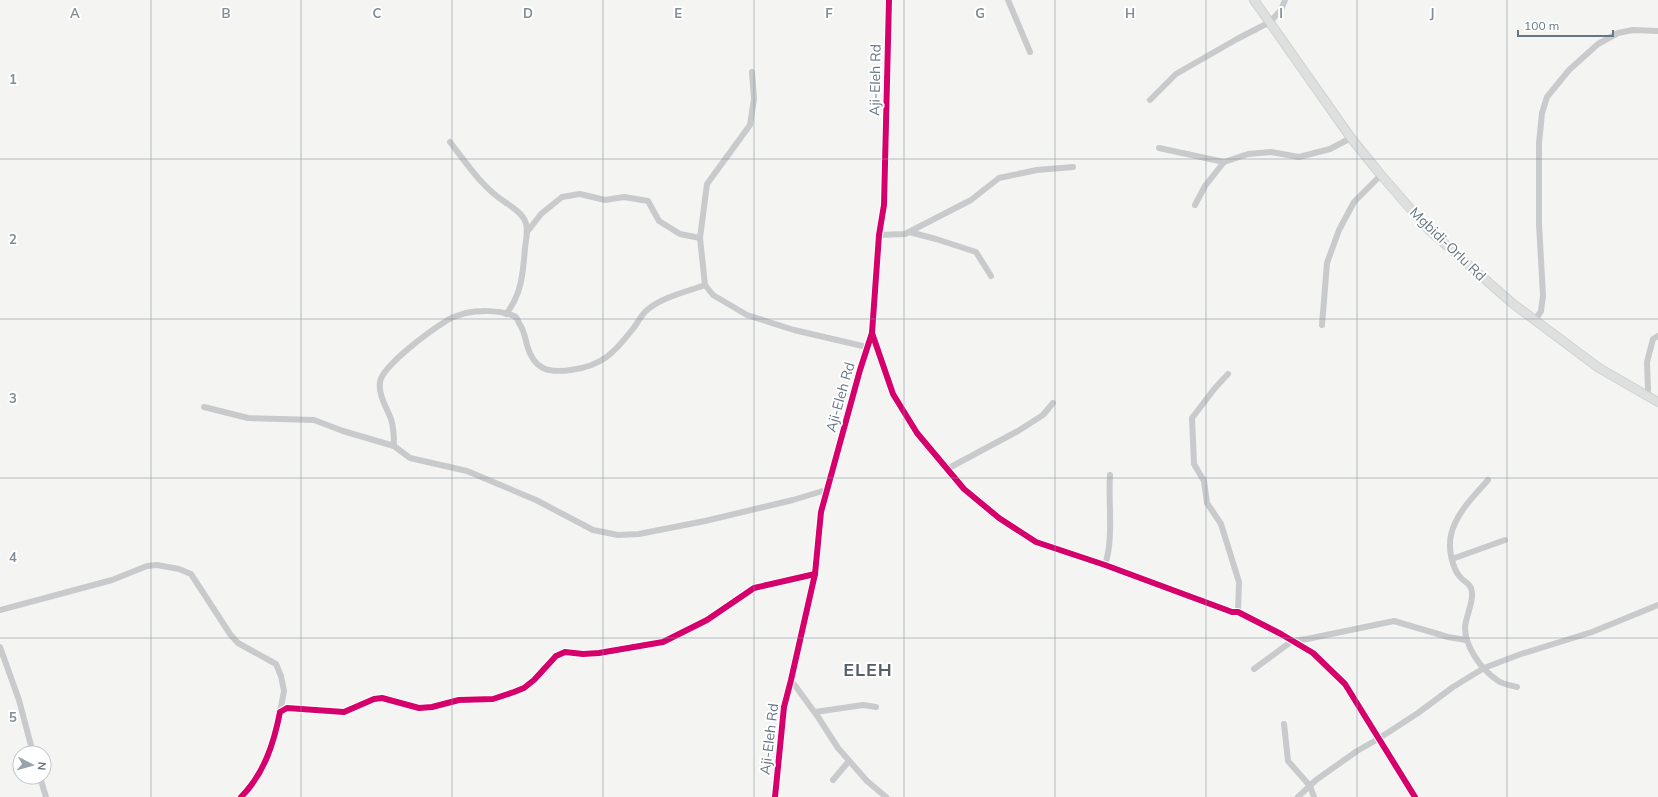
<svg xmlns="http://www.w3.org/2000/svg" width="1658" height="797" viewBox="0 0 1658 797" font-family="Mulish,sans-serif">
<style>
.lines{fill:none;stroke-linecap:round;stroke-linejoin:round}
.secondary-casing{stroke:#d1d2d3;stroke-width:10}
.street{stroke:#c9cacb;stroke-width:6}
.secondary{stroke:#dedfdf;stroke-width:8}
.cycleway-casing{stroke:#fff;stroke-width:8}
.cycleway{stroke:#d6006c;stroke-width:6}
.grid{fill:none;stroke:#808e98;stroke-width:1;stroke-opacity:0.55}
.labels{text-anchor:middle;dominant-baseline:central;stroke-width:4;stroke-linejoin:round;paint-order:stroke}
.street-label{font-size:14px;fill:#657682;stroke:#fff}
.district-label{font-size:18px;font-weight:bold;letter-spacing:1px;fill:#535f67;stroke:#fff}
.grid-label{font-size:13px;text-anchor:middle;font-weight:bold;fill:#808e98;stroke:#fff;stroke-width:4;stroke-linejoin:round;paint-order:stroke}
</style>
<rect width="100%" height="100%" fill="#f4f4f3"/>
<g class="lines">
<defs>
<polyline id="secondary" points="1254,0 1351,138 1381,175 1429,230 1512,303 1599,368 1658,402"/>
</defs>
<use href="#secondary" class="secondary-casing"/>
<g class="street">
<polyline points="1008,0 1030,52"/>
<polyline points="1150,100 1176,74 1237,39 1270,22 1281,10 1285,0"/>
<path d="M450 142C467 164 482 187 505 202 512 207 522 213 525 221 529 228 526 239 525 248 523 272 522 294 506 314"/>
<polyline points="1159,148 1224,162"/>
<polyline points="1195,205 1205,186 1224,162 1248,154 1271,152 1299,157 1330,149 1351,138"/>
<polyline points="527,232 541,214 562,197 580,194 605,200 624,197 648,201 659,221 680,234 700,238 705,285"/>
<polyline points="909,232 936,239 976,252 991,276"/>
<polyline points="879,235 905,234 971,200 999,178 1037,170 1073,167"/>
<polyline points="700,238 707,184 750,125 754,99 752,72"/>
<polyline points="1535,320 1541,311 1543,296 1539,224 1539,143 1542,113 1547,97 1569,70 1598,44 1618,33 1633,30 1658,31"/>
<polyline points="1322,325 1327,263 1339,230 1354,202 1381,175"/>
<polyline points="872,333 893,394 917,433 964,489 999,518 1036,542 1105,565 1232,612 1238,612 1281,634 1313,653 1345,684 1415,797"/>
<polyline points="1228,374 1215,388 1192,418 1194,464 1204,481 1207,503 1221,524 1239,582 1238,612"/>
<polyline points="1647,395 1648,389 1647,362 1653,339 1658,336"/>
<polyline points="204,407 248,418 314,420 343,431 394,446 410,458 467,471 536,500 593,530 618,535 639,534 705,521 793,500 826,490"/>
<path d="M394 446C394 438 394 428 391 419 387 408 378 395 380 382 383 365 430 331 446 321 451 317 459 315 466 313 479 310 501 310 514 316 516 317 518 320 519 323 524 330 525 337 527 345 534 370 548 373 571 370 602 366 614 353 632 330 637 324 641 315 647 310 662 297 686 292 705 285L713 295 747 315 794 330 867 347"/>
<polyline points="947,469 1018,431 1043,415 1053,403"/>
<path d="M1488 480C1474 496 1456 513 1451 535 1448 548 1452 569 1461 578 1465 582 1469 583 1471 588 1475 600 1466 615 1465 627 1465 647 1481 669 1497 680 1503 685 1510 685 1517 687"/>
<polyline points="1452,559 1505,540"/>
<path d="M1105 565C1114 538 1108 504 1110 475"/>
<polyline points="0,610 112,580 147,566 157,565 179,569 191,574 230,634 238,643 276,664 281,676 284,691 280,712"/>
<polyline points="0,647 19,700 33,753"/>
<polyline points="1254,669 1292,641 1307,639 1394,621 1448,637 1466,640"/>
<polyline points="791,680 818,717 838,748 867,781 886,797"/>
<polyline points="815,712 863,705 876,707"/>
<polyline points="1284,724 1288,761 1310,786 1314,797"/>
<polyline points="40,777 46,797"/>
<polyline points="833,780 849,761"/>
<path d="M241 797C264 774 274 743 280 712L287 708 344 712 374 699 382 698 419 708 432 707 459 700 493 699 514 692 524 688 534 680 556 656 565 652 583 654 599 653 663 642 707 620 754 588 815 574"/>
<polyline points="775,797 784,707 791,680 815,574 821,512 860,370 872,333 879,235 884,205 889,0"/>
<polyline points="1298,797 1316,780 1357,751 1378,739 1418,713 1453,687 1484,668 1521,654 1592,632 1658,605"/>
</g>
<use href="#secondary" class="secondary"/>
<defs>
<g id="cycleway">
<polyline points="872,333 893,394 917,433 964,489 999,518 1036,542 1105,565 1232,612 1238,612 1281,634 1313,653 1345,684 1415,797"/>
<path d="M241 797C264 774 274 743 280 712L287 708 344 712 374 699 382 698 419 708 432 707 459 700 493 699 514 692 524 688 534 680 556 656 565 652 583 654 599 653 663 642 707 620 754 588 815 574"/>
<polyline points="775,797 784,707 791,680 815,574 821,512 860,370 872,333 879,235 884,205 889,0"/>
</g>
</defs>
<use href="#cycleway" class="cycleway-casing"/>
<use href="#cycleway" class="cycleway"/>
</g>
<path class="grid" d="M151 0V797M301 0V797M452 0V797M603 0V797M754 0V797M904 0V797M1055 0V797M1206 0V797M1357 0V797M1507 0V797M0 159H1658M0 319H1658M0 478H1658M0 638H1658"/>
<g class="labels">
<g class="street-label">
<text transform="translate(875 80) rotate(-89)">Aji-Eleh Rd</text>
<text transform="translate(1448 244) rotate(44)">Mgbidi-Orlu Rd</text>
<text transform="translate(840 397) rotate(-74)">Aji-Eleh Rd</text>
<text transform="translate(769 739) rotate(-83)">Aji-Eleh Rd</text>
</g>
<g class="district-label">
<text x="868" y="669">ELEH</text>
</g>
</g>
<g class="grid-label">
<text x="75" y="18">A</text>
<text x="226" y="18">B</text>
<text x="377" y="18">C</text>
<text x="528" y="18">D</text>
<text x="678" y="18">E</text>
<text x="829" y="18">F</text>
<text x="980" y="18">G</text>
<text x="1130" y="18">H</text>
<text x="1281" y="18">I</text>
<text x="1432" y="18">J</text>
<text x="13" y="84">1</text>
<text x="13" y="244">2</text>
<text x="13" y="403">3</text>
<text x="13" y="562">4</text>
<text x="13" y="722">5</text>
</g>
<g transform="translate(32 765) rotate(96)"><circle r="19" fill="#ffffff" stroke="#c1c8cd"/>
<path d="M0-3L7 15L0 10L-7 15Z" fill="#97a2aa"/>
<text y="-6" font-size="11" font-weight="bold" text-anchor="middle" fill="#657682">N</text>
</g>
<path d="M1518 30v6h95v-6" fill="none" stroke="#657682" stroke-width="2"/>
<text x="1524" y="30" font-size="12" fill="#657682" stroke="#ffffff" stroke-width="3" paint-order="stroke">100 m</text>
</svg>
